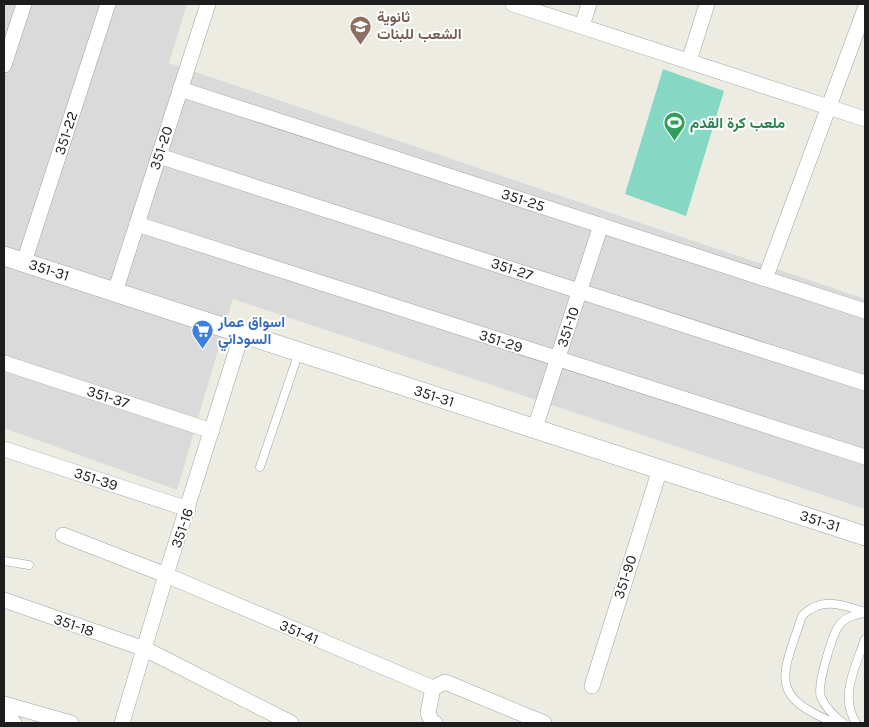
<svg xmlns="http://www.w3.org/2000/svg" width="869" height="727" viewBox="0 0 869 727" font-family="Karla,Vazirmatn,sans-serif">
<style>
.residential{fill:#dbdada}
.pitch{fill:#86d8c4}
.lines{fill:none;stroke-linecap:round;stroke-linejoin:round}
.service-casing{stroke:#a1a1a1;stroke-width:9}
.minor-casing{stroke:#a1a1a1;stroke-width:16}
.tertiary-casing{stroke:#a1a1a1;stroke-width:20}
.service{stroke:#fff;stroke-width:8}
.minor{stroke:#fff;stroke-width:15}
.tertiary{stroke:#fff;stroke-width:19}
.labels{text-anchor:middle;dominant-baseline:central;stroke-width:4;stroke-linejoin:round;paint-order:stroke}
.education-label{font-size:15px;font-weight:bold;fill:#785e54;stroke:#fff;text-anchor:start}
.leisure-label{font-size:15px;font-weight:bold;fill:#27864d;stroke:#fff;text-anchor:start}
.street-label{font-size:15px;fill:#1d1d1d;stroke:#fff}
.shop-label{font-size:15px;font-weight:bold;fill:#366cbe;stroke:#fff;text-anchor:start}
</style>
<rect width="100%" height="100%" fill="#edece3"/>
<polygon class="residential" points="4,4 187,4 169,63 865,299 865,509 233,299 177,490 4,428"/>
<polygon class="pitch" points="663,69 724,91 686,216 625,194"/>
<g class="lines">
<defs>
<g id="service">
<polyline points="260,467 299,352"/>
<polyline points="4,561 29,565"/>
<path d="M835 723C766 695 783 675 802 616 821 596 843 605 865 612"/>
<path d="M843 723C834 716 825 707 821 697 816 687 832 637 838 627 843 618 856 614 865 613"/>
<path d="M856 723C839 696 856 666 865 639"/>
</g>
<g id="minor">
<polyline points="513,4 865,119"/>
<polyline points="582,26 589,4"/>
<polyline points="689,61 707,4"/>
<polyline points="4,65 24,4"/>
<polyline points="180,89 865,311"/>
<polyline points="159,156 865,383"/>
<polyline points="137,224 865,457"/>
<polyline points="24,262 108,4"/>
<polyline points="765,279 865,9"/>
<polyline points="115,292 208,4"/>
<polyline points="4,363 212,431"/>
<polyline points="535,428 601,225"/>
<polyline points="4,449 188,509"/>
<polyline points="63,535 166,575 433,688"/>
<polyline points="4,600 145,649 291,723"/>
<polyline points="592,686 660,469"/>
<polyline points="4,704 71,723"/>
<polyline points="4,710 14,723"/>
<polyline points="122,723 166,575 242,333"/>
<polyline points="435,723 432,722 428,713 433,688 445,682 544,723"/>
</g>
<polyline id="tertiary" points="4,256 865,536"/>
</defs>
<use href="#service" class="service-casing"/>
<use href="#minor" class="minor-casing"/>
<use href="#tertiary" class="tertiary-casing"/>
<use href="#service" class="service"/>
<use href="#minor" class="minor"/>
<use href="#tertiary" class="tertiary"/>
</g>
<defs>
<symbol id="school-pin" viewBox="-11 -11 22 30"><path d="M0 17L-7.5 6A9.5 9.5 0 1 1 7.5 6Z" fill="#8d6e63" stroke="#fff"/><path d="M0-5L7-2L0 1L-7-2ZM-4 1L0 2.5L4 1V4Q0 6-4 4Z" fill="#fff"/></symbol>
<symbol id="stadium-pin" viewBox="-11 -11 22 30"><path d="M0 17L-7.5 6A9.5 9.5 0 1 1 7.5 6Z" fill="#2e9e5b" stroke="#fff"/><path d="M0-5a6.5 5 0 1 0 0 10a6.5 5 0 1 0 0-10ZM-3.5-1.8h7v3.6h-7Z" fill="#fff"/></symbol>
<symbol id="supermarket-pin" viewBox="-11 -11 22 30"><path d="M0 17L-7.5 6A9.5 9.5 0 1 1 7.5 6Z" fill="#3f7fe0" stroke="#fff"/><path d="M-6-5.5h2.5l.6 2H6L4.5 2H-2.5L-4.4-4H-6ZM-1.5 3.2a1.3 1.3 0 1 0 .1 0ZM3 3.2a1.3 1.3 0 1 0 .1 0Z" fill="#fff"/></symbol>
</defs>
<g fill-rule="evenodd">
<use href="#school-pin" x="348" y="14" width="25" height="34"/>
<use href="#stadium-pin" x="662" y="110" width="25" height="34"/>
<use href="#supermarket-pin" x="190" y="318" width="25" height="34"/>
</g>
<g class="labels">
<g class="education-label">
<text x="377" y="17">ثانوية<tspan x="377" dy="17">الشعب للبنات</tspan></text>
</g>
<g class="leisure-label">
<text x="690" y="123">ملعب كرة القدم</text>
</g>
<g class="street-label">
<text transform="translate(66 133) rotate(-72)">351-22</text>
<text transform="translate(161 148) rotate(-72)">351-20</text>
<text transform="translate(523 200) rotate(18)">351-25</text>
<text transform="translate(512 269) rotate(18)">351-27</text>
<text transform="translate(49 270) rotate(18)">351-31</text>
<text transform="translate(568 327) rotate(-72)">351-10</text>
<text transform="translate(501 341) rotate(18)">351-29</text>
<text transform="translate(434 396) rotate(18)">351-31</text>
<text transform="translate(108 397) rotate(18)">351-37</text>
<text transform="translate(96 479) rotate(18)">351-39</text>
<text transform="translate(820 521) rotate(18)">351-31</text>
<text transform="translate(182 528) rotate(-71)">351-16</text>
<text transform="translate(625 577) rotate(-72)">351-90</text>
<text transform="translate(74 625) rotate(19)">351-18</text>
<text transform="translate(299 632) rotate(23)">351-41</text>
</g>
<g class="shop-label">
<text x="218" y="322">اسواق عمار<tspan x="218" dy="17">السوداني</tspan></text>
</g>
</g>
<rect width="869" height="727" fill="none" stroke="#1d1d1d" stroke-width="10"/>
</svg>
